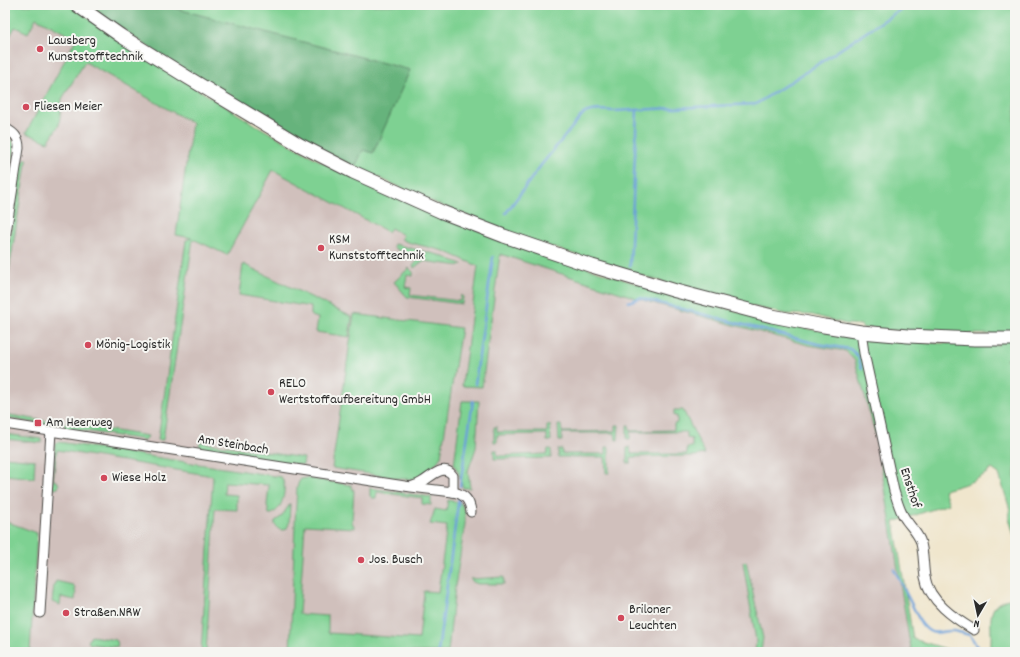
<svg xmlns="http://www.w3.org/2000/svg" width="1020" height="657" viewBox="0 0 1020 657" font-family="Dekko,sans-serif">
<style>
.industrial{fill:#d0c0bc}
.green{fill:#7ed192;stroke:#547e5e}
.forest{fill:#66b37c;stroke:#486f54}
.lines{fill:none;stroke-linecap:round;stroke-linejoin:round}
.stream{stroke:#6ca1d9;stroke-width:2.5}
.minor-casing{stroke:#494743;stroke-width:11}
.secondary-casing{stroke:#494743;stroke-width:15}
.minor{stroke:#fff;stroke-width:9}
.secondary{stroke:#fff;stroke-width:13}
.poi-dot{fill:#d1495b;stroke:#f6f6f2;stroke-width:1.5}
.labels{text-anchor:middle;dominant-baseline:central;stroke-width:4;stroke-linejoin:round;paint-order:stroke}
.poi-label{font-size:14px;fill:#2b2b2b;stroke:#f6f6f2;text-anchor:start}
.street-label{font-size:14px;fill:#2b2b2b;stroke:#f6f6f2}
</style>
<rect width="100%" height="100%" fill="#f6f6f2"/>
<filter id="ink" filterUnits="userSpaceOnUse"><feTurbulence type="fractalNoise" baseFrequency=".025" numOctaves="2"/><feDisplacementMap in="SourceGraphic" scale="8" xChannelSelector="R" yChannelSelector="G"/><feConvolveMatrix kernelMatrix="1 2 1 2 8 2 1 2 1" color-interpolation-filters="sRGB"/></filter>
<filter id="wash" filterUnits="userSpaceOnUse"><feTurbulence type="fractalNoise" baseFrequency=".012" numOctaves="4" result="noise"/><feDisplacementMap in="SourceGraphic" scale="16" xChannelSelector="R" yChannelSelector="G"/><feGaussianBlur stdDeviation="0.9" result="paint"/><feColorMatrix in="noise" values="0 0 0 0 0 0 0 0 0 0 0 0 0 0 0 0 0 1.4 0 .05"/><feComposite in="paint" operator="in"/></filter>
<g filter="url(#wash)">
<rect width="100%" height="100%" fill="#f0e6cd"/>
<polygon class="industrial" points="5,5 48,5 245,133 649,302 808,345 846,351 855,360 877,439 909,638 912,652 5,652"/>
<g class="green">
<path d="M5 5H70L150 60 254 124 320 161 435 213 503 240 625 280 688 299 809 329 866 336 931 343 999 345 1000 334H936L863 328 861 325 846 324 812 315 786 314 718 299 608 265 545 245 507 231 435 203 355 167 363 149 373 153 410 70 162 5H1015V359H1006L1015 373V539L1009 518 1010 510 999 474 992 469C976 482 963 485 944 490L949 504 894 522 913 639 957 652H912L909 638 877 439 855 361 846 351 808 345 649 302 500 254 482 387 462 386 478 266 444 251 407 242 401 239 403 235 391 228 388 232 273 170 227 255 193 239 163 440H158L186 240 192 238 176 235 192 123 85 62 62 99 59 125 48 142 26 133 76 39 36 18 28 33 15 27 5 45Z"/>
<path d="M5 135C9 138 13 141 14 146L5 201Z"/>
<polygon points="26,158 28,160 26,164 5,296 5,269 21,166"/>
<polygon points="394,244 439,255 462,264 461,266 423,261 414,268 413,266 418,260 412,254 408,258 401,252 393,247"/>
<polygon points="243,264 352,317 349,337 316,332 318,318 311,316 311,307 239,295"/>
<polygon points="409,268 413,272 413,276 407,275 405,287 411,288 410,295 460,301 461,295 463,297 462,304 407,297 394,282"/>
<path d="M354 314 461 328 441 456C438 464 421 478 412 479 409 479 405 479 402 479L332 468Z"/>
<polygon points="462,401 479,401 476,448 468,471 470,488 463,488 458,472 454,465"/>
<polygon points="674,410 683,410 705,454 695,456 631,457 631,463 627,463 627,448 630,447 631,454 687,454 687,447 692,447 692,439 687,438 687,432 630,432 630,439 627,439 627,425 629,425 630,431 674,430 674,424 677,423 677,416 674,416"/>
<polygon points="5,414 51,422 51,425 48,425 5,418"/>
<polygon points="65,423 148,436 147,438 145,440 64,428"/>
<polygon points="547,425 550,425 551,441 547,441 547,434 497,435 497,442 494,442 494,427 497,427 497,432 547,432"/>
<polygon points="558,425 561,425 562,432 616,431 616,425 619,425 618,440 616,440 615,433 562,433 562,441 559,441"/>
<polygon points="5,434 41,439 42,443 5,439"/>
<path d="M59 442 281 477C287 484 284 500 279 508 277 510 275 512 272 514H269L267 505 269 485 225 482 224 494 237 495V510L215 509 206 652H201L213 476 57 450 53 480 57 481 59 485 58 488 54 489 52 488 55 443Z"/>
<polygon points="200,442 304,458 303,465 199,449"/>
<polygon points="606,447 609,447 609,473 606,473 605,457 558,457 558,449 562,449 562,454 606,454"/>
<polygon points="548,449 551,449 551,458 494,459 494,450 497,450 497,456 547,454"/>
<polygon points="5,457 35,460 34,478 5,475"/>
<path d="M306 478 351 485 354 491 352 522 355 528 305 525 299 614 328 616V633L419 639 424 591 438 592 447 526 430 524 435 509 446 511 448 500 461 503 465 511V524L455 587 448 652H290L295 524 297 487C298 484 299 481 301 479Z"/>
<polygon points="370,488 431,497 431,505 422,504 422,498 377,492 376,498 372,498 370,496"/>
<path d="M290 504 289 524 287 528 285 530C279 530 277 529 275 524V521L281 517Z"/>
<polygon points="5,521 37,533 30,652 5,652"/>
<polygon points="746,561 763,638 761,652 755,652 756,641 743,562"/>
<polygon points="504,577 504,584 478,584 473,582 470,579"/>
<path d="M56 581 73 585C76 589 76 594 75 600L61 597 60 605 52 602 54 585Z"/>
<path d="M1015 598V652H988C991 648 991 645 991 640 992 627 986 607 1003 601 1006 599 1011 599 1015 598Z"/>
<polygon points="92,636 116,640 117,641 118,646 114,647 90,644 88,642 90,637"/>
</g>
<polygon class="forest" points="87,5 162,5 410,70 373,153 363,150 355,167 312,147 148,47"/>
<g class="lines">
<g class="stream">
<polyline points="283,5 302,8 315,5"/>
<path d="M506 213 542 164 583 114C592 109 604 110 614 111L756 104 809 70 907 5"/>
<polyline points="630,266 637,110"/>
<polyline points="628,302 640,298 818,344 850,349 858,356 862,369"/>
<polyline points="475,384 493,257"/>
<polyline points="460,486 473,401"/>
<path d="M894 569 921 623C933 639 938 630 954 631 959 632 965 634 970 635L980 652"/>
<polyline points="438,652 459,496"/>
</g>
</g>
</g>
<g filter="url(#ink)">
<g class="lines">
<defs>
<g id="minor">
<path d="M5 128C14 133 19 137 19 148L5 239"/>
<path d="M861 332 864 353 894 491C897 500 899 509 904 517 909 525 916 531 920 540 924 551 923 565 925 577 929 601 954 618 974 630"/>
<path d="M5 424 411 487 453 492C464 494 470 500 471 512"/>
<path d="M413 486C416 485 419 484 422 482 431 477 444 462 453 476V492"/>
<polyline points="40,613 51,431"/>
</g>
<polyline id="secondary" points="77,5 121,36 187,77 300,145 353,172 442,212 504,236 592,266 676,291 772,316 824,326 861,332 908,336 975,339 1015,339"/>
</defs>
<use href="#minor" class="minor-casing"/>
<use href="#secondary" class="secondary-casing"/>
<use href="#minor" class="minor"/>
<use href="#secondary" class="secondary"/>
</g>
</g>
<g class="poi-dot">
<circle cx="40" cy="49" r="4"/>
<circle cx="26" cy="107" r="4"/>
<circle cx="321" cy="248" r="4"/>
<circle cx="88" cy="345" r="4"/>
<circle cx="271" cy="392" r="4"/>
<rect x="34" y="419" width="8" height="8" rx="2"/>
<circle cx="104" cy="478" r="4"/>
<circle cx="361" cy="560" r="4"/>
<circle cx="66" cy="613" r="4"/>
<circle cx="621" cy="618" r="4"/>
</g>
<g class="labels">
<g class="poi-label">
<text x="48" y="41">Lausberg<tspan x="48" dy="16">Kunststofftechnik</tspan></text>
<text x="34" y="107">Fliesen Meier</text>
<text x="329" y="240">KSM<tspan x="329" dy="16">Kunststofftechnik</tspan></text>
<text x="96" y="345">Mönig-Logistik</text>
<text x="279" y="384">RELO<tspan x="279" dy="16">Wertstoffaufbereitung GmbH</tspan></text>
<text x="46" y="423">Am Heerweg</text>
<text x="112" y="478">Wiese Holz</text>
<text x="369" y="560">Jos. Busch</text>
<text x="629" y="610">Briloner<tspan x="629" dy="16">Leuchten</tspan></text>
<text x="74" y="613">Straßen.NRW</text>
</g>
<g class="street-label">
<text transform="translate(233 445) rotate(9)">Am Steinbach</text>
<text transform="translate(910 488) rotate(72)">Ensthof</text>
</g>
</g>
<rect width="1020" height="657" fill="none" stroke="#f6f6f2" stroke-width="20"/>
<g transform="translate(978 615) rotate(189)" stroke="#f6f6f2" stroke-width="3" paint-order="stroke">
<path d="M0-3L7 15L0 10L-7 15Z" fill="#2b2b2b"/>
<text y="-6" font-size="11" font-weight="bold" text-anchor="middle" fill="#2b2b2b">N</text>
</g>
</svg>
